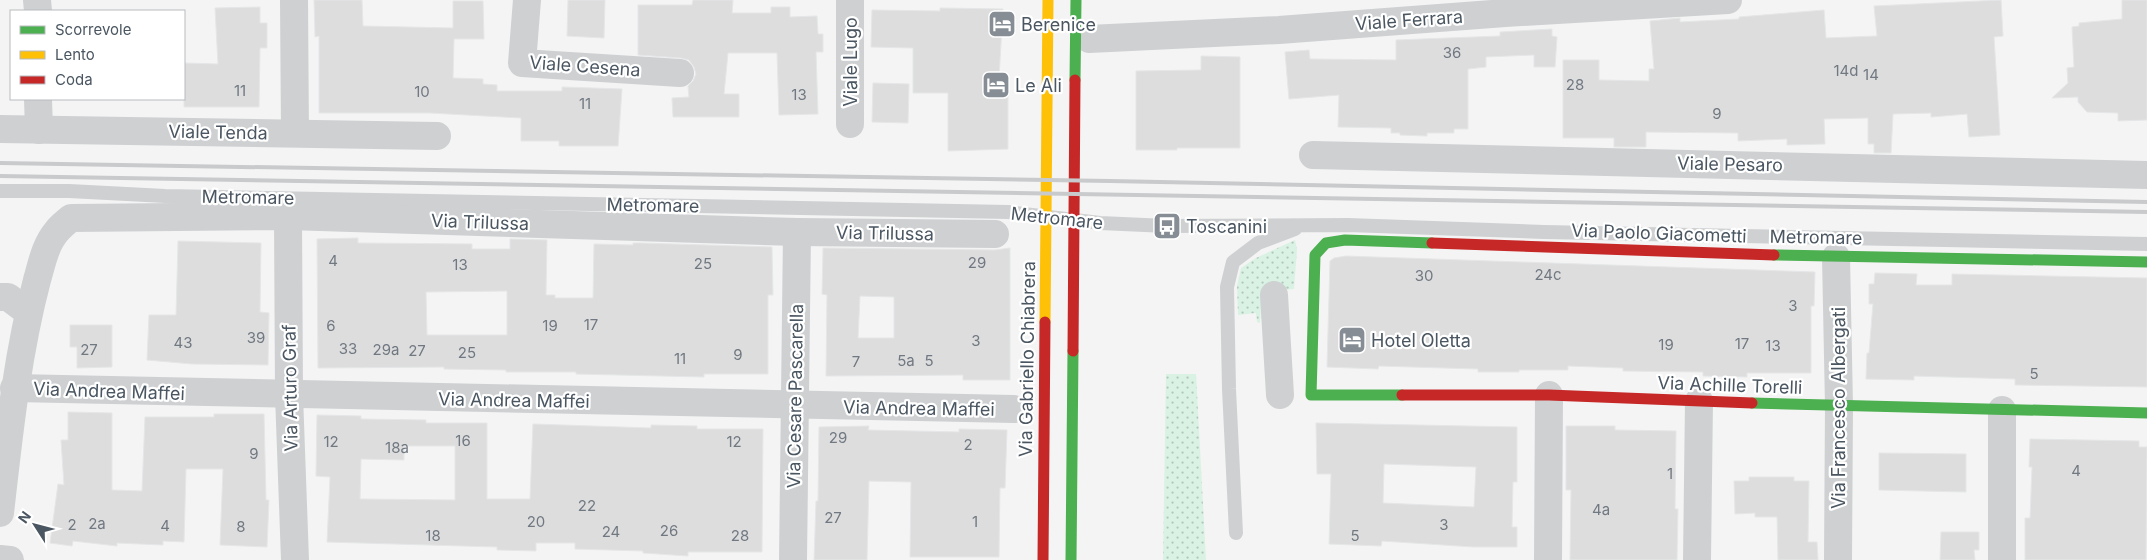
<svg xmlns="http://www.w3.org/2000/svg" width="2147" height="560" viewBox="0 0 2147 560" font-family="Inter,sans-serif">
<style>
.grass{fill:url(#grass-dots)}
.building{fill:#ddddde;stroke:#e5e6e7;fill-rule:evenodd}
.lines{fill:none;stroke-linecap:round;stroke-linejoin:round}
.lane{stroke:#ced0d2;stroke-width:14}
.street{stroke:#ced0d2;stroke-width:28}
.fast{stroke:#4caf50;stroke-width:11}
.slow{stroke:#ffc107;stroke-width:11}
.jam{stroke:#c62828;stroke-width:11}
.rail{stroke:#c9cacc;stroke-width:4}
.labels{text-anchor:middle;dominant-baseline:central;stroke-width:4.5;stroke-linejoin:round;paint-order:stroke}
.number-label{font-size:15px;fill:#707881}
.street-label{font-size:18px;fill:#4a5661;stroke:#fff}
.poi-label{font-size:18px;fill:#4a5661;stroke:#fff;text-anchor:start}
</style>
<defs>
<pattern id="grass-dots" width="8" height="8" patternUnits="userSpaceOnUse" patternTransform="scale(1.25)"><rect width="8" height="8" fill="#d9f2e3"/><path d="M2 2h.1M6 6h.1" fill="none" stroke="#b2c7bb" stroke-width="1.8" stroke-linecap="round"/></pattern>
</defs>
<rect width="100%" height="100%" fill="#f4f4f4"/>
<g class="grass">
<polygon points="1295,240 1297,250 1294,289 1266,291 1271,320 1261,319 1263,306 1261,305 1260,323 1257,322 1256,313 1238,315 1237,286 1241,268 1256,258"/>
<polygon points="1166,374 1196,374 1206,560 1163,560"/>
</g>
<g class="building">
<polygon points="314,0 362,0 363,26 453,28 453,1 483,1 484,39 454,39 453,78 483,79 483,84 497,85 497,91 562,91 562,87 622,89 618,146 559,146 559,141 521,141 521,118 430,113 319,113 319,36 315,37"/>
<polygon points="568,0 605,0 604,38 567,36"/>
<polygon points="693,0 733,0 732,13 771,13 771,7 790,7 790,17 817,16 818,34 823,34 823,52 816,52 818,114 779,115 777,53 728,53 724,94 739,94 739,117 673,117 672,98 689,97 688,86 693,81 696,74 694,67 689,60 681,58 638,55 638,5 692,5"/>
<polygon points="2001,0 2003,36 1994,37 2000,135 1969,137 1967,114 1931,117 1931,113 1893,114 1891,153 1874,153 1874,144 1868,144 1868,118 1824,119 1825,144 1787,145 1787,139 1738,141 1738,133 1646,132 1646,147 1614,147 1614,138 1563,138 1563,60 1599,60 1599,80 1649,81 1649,69 1654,69 1650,21 1680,18 1680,22 1739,19 1739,17 1824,10 1826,38 1877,36 1874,6"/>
<polygon points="2122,0 2147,0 2147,120 2118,121 2118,113 2087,112 2078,102 2078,97 2052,98 2068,83 2067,68 2074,67 2072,27 2079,26 2079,23 2122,19"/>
<polygon points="260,7 260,23 267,23 267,48 260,48 259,107 184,107 184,63 218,64 215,8"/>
<polygon points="940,8 1003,9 999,78 1008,78 1008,149 948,151 948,93 913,93 913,48 871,47 872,10 940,11"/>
<polygon points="1552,29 1552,36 1557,37 1555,67 1534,67 1534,55 1486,57 1486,67 1468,69 1468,129 1454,129 1454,133 1427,133 1427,136 1400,135 1400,133 1391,133 1391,128 1338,127 1339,95 1289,99 1285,52 1309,50 1310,59 1396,60 1396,40 1500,36 1500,32"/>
<polygon points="1201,56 1240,57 1240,148 1177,148 1177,150 1136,150 1136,71 1201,70"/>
<polygon points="873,83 909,84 908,123 872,122"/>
<path d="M358 238V243L472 244V249H510V239L547 240 546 295H555V298H593L594 244 633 245V243H641L772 247 773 295H768V374H704V377L576 374V372H506V370L444 369V367L318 368 317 239ZM507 291V335H427L426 292Z"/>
<polygon points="178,241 261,243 260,312 269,313 268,365 192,364 147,360 149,315 176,315"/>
<path d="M823 248 995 250 1010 248V380H963V375L826 376 827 295 822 294ZM860 296 894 297V338H858Z"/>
<polygon points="1346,256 1815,272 1814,306 1811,306 1811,373 1747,373 1747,377 1703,376 1703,372 1623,371 1623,368 1568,366 1568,370 1519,370 1519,372 1478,372 1478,369 1379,366 1378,369 1327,367 1330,261 1334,258"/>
<polygon points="1875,273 1917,274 1916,285 1952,285 1952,274 2147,278 2147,387 2015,385 2015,379 1914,376 1914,380 1866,379 1867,353 1869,353 1873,304 1869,304 1869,284 1874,284"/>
<polygon points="70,325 112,325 112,367 77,368 77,347 70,347"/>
<polygon points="68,412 112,413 112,490 142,491 145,417 214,417 214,414 264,414 266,500 269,500 267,547 220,545 223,469 186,469 184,542 163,541 163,545 117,543 117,546 73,541 72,546 50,543 58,484 64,485 61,440 68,440"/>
<path d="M317 415 361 416V419L426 420V423H487V499H530L533 424 651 428V425L697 426V429H763L762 552H688V556L643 553V551L575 549V543H536V551L497 550V547L327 542 330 477 316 476ZM404 446H455V500L360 499 361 459 404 460Z"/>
<path d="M1316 423 1517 427V482H1513L1512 527H1517V547H1474L1382 541 1381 546 1329 544 1331 474H1317ZM1384 464 1476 467 1474 507 1383 503Z"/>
<polygon points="869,426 868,430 959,432 959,429 1007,430 1005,488 1000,488 999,557 910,557 911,482 869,481 867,560 814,560 816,501 818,501 819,427"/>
<polygon points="1566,426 1615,426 1615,430 1676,431 1675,509 1678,509 1677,560 1570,560 1571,490 1566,490"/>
<polygon points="2030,439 2139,441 2139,447 2147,447 2146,560 2025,560 2025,518 2030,518 2032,467 2029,467"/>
<polygon points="1879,453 1966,454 1966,492 1879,490"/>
<polygon points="1749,477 1794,477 1794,481 1809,481 1808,542 1817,542 1818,560 1778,560 1777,517 1755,517 1755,513 1735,514 1734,481 1749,481"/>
<polygon points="1941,532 1979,532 1979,550 1974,550 1975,560 1940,560"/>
</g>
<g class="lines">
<g class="lane">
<polyline points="0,191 69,191 165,196 1008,212 1100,223 1167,226 1348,225 1544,232 2147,244"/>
<polyline points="1236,533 1229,389 1227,287 1233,262 1258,243 1295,229"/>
</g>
<g class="street">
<polyline points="37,0 38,11"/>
<polyline points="294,0 295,133"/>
<polyline points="527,0 522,63 680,73"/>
<polyline points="1089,39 1279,30 1505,13 1728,0"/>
<polyline points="38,99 39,130"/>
<polyline points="850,124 850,0"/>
<polyline points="0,129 437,136"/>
<polyline points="1313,155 2147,175"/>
<polyline points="288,216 289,395 295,560"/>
<polyline points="1836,257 1839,406 1838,560"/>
<polyline points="1274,295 1280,395"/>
<polyline points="0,297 8,297 28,312"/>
<polyline points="14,388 1014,409"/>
<path d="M0 513C9 434 17 356 37 280 42 263 45 245 57 231 61 226 66 222 71 218L288 216 797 232 995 234"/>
<polyline points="0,559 10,560"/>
<polyline points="793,560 797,232"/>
<polyline points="1548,560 1549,395"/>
<polyline points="1697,560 1699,401"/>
<polyline points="2002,560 2002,410"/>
</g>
<g class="fast">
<polyline points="1075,80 1076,0"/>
<polyline points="1774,255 2147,262"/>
<polyline points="1402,395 1311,395 1315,255 1326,243 1345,240 1432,243"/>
<polyline points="1752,403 2147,413"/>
<polyline points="1071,560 1073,351"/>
</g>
<polyline class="slow" points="1045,322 1048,0"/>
<g class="jam">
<polyline points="1432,243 1774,255"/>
<polyline points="1073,351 1075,80"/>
<polyline points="1402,395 1549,395 1752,403"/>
<polyline points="1043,560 1045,322"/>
</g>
<g class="rail">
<polyline points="0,163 1110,181 2147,202"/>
<polyline points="0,176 2147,212"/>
</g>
</g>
<defs>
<symbol id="hotel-square" viewBox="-11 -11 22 22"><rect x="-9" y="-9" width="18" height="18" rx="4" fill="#868d94" stroke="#fff"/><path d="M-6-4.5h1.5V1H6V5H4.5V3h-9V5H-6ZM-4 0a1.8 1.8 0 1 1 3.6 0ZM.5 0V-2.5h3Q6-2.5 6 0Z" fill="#fff"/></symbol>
<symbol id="bus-square" viewBox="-11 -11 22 22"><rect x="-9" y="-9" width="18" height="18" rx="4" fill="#868d94" stroke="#fff"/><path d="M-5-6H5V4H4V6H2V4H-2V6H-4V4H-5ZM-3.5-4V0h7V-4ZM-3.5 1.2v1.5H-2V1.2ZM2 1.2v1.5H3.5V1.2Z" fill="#fff"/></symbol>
</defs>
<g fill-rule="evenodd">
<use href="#hotel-square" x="986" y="8" width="32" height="32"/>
<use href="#hotel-square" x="980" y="69" width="32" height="32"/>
<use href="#bus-square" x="1151" y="210" width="32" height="32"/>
<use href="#hotel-square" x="1336" y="324" width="32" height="32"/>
</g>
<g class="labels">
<g class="number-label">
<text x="1452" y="52">36</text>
<text x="1846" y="70">14d</text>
<text x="1871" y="74">14</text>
<text x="1575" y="84">28</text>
<text x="240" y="90">11</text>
<text x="422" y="91">10</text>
<text x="799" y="94">13</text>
<text x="585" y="103">11</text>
<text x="1717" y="113">9</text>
<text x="333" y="260">4</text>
<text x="977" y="262">29</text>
<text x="703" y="263">25</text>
<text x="460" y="264">13</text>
<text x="1548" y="274">24c</text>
<text x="1424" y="275">30</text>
<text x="1793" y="305">3</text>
<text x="591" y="324">17</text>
<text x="331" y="325">6</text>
<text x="550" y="325">19</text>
<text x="256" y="337">39</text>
<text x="976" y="340">3</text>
<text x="183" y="342">43</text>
<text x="1742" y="343">17</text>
<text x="1666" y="344">19</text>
<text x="1773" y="345">13</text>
<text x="348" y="348">33</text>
<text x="89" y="349">27</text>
<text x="386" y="349">29a</text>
<text x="417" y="350">27</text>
<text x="467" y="352">25</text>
<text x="738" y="354">9</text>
<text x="680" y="358">11</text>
<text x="906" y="360">5a</text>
<text x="929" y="360">5</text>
<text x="856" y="361">7</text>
<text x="2034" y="373">5</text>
<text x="838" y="437">29</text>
<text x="463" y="440">16</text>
<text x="331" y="441">12</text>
<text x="734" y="441">12</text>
<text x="968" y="444">2</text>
<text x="397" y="447">18a</text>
<text x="254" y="453">9</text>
<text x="2076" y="470">4</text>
<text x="1670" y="473">1</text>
<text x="587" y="505">22</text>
<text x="1601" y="509">4a</text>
<text x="833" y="517">27</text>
<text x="536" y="521">20</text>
<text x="975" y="521">1</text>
<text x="97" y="523">2a</text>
<text x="72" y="524">2</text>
<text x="1444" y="524">3</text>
<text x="165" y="525">4</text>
<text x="241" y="526">8</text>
<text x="669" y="530">26</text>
<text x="611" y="531">24</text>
<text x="433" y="535">18</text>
<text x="740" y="535">28</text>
<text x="1355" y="535">5</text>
</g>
<g class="street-label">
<text transform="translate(1409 20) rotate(-4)">Viale Ferrara</text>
<text transform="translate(850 62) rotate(-90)">Viale Lugo</text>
<text transform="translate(585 66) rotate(4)">Viale Cesena</text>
<text transform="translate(218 132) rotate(1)">Viale Tenda</text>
<text transform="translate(1730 164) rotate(1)">Viale Pesaro</text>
<text transform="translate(248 197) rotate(1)">Metromare</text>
<text transform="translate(653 205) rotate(1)">Metromare</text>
<text transform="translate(1057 218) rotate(6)">Metromare</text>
<text transform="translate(480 222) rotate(2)">Via Trilussa</text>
<text transform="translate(885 233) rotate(1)">Via Trilussa</text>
<text transform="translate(1659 233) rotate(2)">Via Paolo Giacometti</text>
<text transform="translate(1816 237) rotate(1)">Metromare</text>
<text transform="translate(1027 359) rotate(-89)">Via Gabriello Chiabrera</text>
<text transform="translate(1730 385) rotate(2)">Via Achille Torelli</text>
<text transform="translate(290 388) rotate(-91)">Via Arturo Graf</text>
<text transform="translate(109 391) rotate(2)">Via Andrea Maffei</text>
<text transform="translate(795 396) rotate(-89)">Via Cesare Pascarella</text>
<text transform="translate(514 400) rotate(1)">Via Andrea Maffei</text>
<text transform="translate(919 408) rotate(1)">Via Andrea Maffei</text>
<text transform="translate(1838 408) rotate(-90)">Via Francesco Albergati</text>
</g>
<g class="poi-label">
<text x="1021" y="24">Berenice</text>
<text x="1015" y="85">Le Ali</text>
<text x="1186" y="226">Toscanini</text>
<text x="1371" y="340">Hotel Oletta</text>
</g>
</g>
<rect x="10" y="10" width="175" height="90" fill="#ffffff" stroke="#b7bbc0"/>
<rect x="20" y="26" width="25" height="8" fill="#4caf50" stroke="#b7bbc0"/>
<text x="55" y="35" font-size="15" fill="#4a5661">Scorrevole</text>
<rect x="20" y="51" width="25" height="8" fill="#ffc107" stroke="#b7bbc0"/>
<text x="55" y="60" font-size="15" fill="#4a5661">Lento</text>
<rect x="20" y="76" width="25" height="8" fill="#c62828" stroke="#b7bbc0"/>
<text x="55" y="85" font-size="15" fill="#4a5661">Coda</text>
<g transform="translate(35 525) rotate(306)" stroke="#ffffff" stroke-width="4" paint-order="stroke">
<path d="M0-4L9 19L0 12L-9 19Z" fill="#4a5661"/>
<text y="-8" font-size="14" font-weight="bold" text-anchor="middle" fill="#4a5661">N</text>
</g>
</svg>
